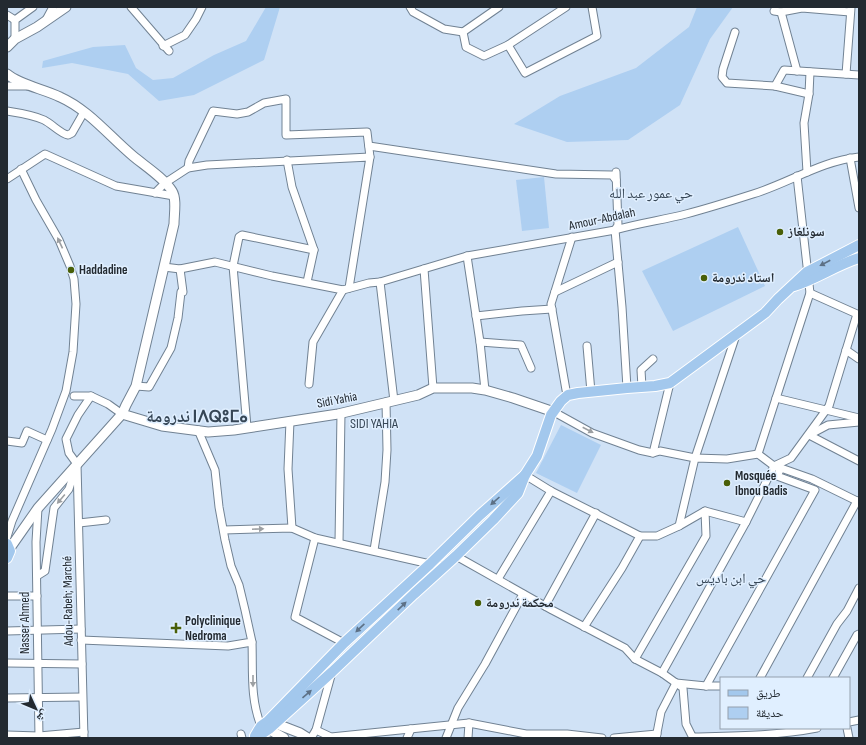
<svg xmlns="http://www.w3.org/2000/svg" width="866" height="745" viewBox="0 0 866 745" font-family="'Sofia Sans Condensed','Noto Naskh Arabic','Noto Sans Tifinagh',sans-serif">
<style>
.green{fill:#aecff1}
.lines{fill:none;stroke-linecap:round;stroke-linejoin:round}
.street-casing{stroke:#718293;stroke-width:9}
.secondary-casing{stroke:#718293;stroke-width:11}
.primary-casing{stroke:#fff;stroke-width:12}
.street{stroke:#fff;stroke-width:7}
.secondary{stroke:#fff;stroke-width:9}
.primary{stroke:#a3c8ed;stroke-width:10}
.oneway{fill:#9c9fa2}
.oneway2{fill:#5d7186}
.poi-dot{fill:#495f08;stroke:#e0efff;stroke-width:1.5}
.labels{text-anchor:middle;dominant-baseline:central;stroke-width:3;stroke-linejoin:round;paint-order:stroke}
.street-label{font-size:13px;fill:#232a31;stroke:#e0efff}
.poi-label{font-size:13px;font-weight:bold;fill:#232a31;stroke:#e0efff;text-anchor:start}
.neighbourhood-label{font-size:14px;fill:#364656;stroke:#e0efff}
.district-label{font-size:17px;font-weight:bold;fill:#364656;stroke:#e0efff}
</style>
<rect width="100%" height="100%" fill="#d0e2f6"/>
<g class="green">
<polygon points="266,7 280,7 264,60 194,95 159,101 128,74 72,63 42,68 43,61 93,47 125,45 136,68 153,80 173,78 214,55 246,41"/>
<polygon points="697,7 733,7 710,39 680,105 628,140 567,142 514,124 560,96 636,68 689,27"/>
<polygon points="544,177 549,228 522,231 516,180"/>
<polygon points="738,227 765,286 673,331 642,271"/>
<polygon points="561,425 601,445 577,493 536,473"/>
</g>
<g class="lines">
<defs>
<g id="street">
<polyline points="131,7 169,51"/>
<polyline points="410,7 413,12 444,29 463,32"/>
<polyline points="499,7 463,32 466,47 484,56 508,45 566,7"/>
<polyline points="774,11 781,12 802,8 850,12"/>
<polyline points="781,12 797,71"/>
<polyline points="7,15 15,20"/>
<polyline points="46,20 53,7"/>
<polyline points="735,32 723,69 722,77 727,83 775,86 809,94"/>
<polyline points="15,39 15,20 33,7"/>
<polyline points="508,45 525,73 597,36 592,7"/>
<polyline points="163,46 185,35 196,19 202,7"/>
<polyline points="846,74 851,8"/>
<polyline points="7,86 27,86"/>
<polyline points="775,86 784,70 859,75"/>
<path d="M7 111C20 113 33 115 44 120 52 124 61 134 68 135L72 133 84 112"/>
<polyline points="369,146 556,174 612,175 616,180"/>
<polyline points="850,158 859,208"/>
<polyline points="287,160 292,187 314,250 307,282"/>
<polyline points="188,168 189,161 213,111 237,114 248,112 264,103 286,99 286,135 367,132 370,157"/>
<polyline points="616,172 618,225 615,230 622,307 627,388"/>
<polyline points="807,172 804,123 809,94 810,72"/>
<polyline points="7,179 45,154 116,186 174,196"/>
<polyline points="155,193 165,183 188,168 207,165 370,157 349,288"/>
<polyline points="467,256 480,342 485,390"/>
<path d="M164 267 180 269 215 262 272 276 343 290 369 283 380 282 467 256 615 230C639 223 663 220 686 214 709 208 731 201 753 194 789 183 821 161 859 157"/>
<polyline points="424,269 433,388"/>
<polyline points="380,282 394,401"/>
<polyline points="555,292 618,262"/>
<polyline points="476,316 522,311 552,309"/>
<polyline points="480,342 521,345 531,368"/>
<polyline points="587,346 591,392"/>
<polyline points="846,350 859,359"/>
<polyline points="309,384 313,342 343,290"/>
<polyline points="136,386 149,387 171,348 178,318 181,292 183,292 180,269"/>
<polyline points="642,387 641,370 653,359"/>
<polyline points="568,395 566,390 551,304 572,237"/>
<polyline points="74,396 91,396 108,404 122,414"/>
<polyline points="776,398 859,418"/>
<polyline points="554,412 592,433 639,450 653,453 660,451 695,458 736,335"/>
<polyline points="290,421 288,469 292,528"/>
<polyline points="247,427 233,266 239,237 242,235 314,250"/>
<polyline points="811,434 828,425 859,422"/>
<polyline points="809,435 859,461"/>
<polyline points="7,441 22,443 27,431 47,440"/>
<polyline points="653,453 670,383"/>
<polyline points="77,464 84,738"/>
<polyline points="77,464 69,453 66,439 78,415 91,396"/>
<polyline points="774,466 791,458 829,406 857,314 810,293"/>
<polyline points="778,467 812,479 859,502"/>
<polyline points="525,475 551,491 640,536 657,536 679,526 705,511 746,522"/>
<polyline points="38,508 36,542 39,738"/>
<polyline points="79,523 106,520"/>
<polyline points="679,526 695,458 727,459 758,454"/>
<polyline points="224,530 292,528 315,538 430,564 445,566"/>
<polyline points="7,537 12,521 52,429 66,391 73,352 76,304 74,279 70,266 59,240 36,200 21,169"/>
<polyline points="315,538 295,617 344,643"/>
<polyline points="339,543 341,413"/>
<polyline points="374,550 385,482 387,450 386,402"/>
<polyline points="456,556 552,610 625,648 635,659 662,673 683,688 686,724 693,738"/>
<polyline points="37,576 45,571 54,508 69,489 75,470"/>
<polyline points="498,579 551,491"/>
<polyline points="7,596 37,596"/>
<polyline points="545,606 596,513"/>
<polyline points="584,627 622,568 640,536"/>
<polyline points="7,631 81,629"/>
<polyline points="81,640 228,646 252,642 245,610 239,585 231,566 225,540 219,507 215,470 198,430"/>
<path d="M252 642C253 671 250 698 261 726"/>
<polyline points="635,659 706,536 705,511"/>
<polyline points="7,663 82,664"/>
<polyline points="662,673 746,522 774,466 758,454 810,293 797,176"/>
<polyline points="760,678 857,501"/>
<polyline points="807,678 837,624 847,611 859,588"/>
<polyline points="833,678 857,635 859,634"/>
<polyline points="676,683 706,686 721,686"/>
<polyline points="706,686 815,490 777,476 781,468"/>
<polyline points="7,698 82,697"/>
<polyline points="849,722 859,720"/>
<polyline points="847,728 849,738"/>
<polyline points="316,730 331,737 469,723 526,734 567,734 602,738"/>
<polyline points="241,734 242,738"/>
<polyline points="7,735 39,736 84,732"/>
<path d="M693 737C734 736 776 736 817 728"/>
<polyline points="311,738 316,730 332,672"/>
<polyline points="407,738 411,729"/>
<polyline points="446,738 458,708 485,664 523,594"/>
<polyline points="468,738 469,723"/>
<polyline points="614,738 657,734"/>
<polyline points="656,738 661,712 676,683"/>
</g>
<g id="secondary">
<polyline points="7,47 15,39 37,27 66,7"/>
<path d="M7 74C20 85 44 89 60 97 89 110 109 136 133 156 145 166 164 178 172 191 177 199 174 214 174 224L136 386 126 405 122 414 38 508 10 548"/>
<polyline points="122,414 162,426 208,432 234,430 338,414 418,395 433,388 472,388 485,390 513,398 554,412"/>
<polyline points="269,721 300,733 308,738"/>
<polyline points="263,726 284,738"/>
</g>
<g id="primary">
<path d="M794 286C817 279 836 265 859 258"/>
<polyline points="7,544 10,551 7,558"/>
<polyline points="255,736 261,726 268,721 344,643 430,564 480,515 525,475"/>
<polyline points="256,738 269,729 332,672 414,594 456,556 493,520 518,493 525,475 537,456 551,415 561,401 568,395 578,393 627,388 655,386 670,383 765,313 778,299 807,272 859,245"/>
</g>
</defs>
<use href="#street" class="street-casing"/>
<use href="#secondary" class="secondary-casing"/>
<use href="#primary" class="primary-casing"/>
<use href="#street" class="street"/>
<use href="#secondary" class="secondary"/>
<use href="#primary" class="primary"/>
</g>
<defs><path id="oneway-solid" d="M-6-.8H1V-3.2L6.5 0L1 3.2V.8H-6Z"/></defs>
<g class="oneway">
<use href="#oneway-solid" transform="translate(60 243) rotate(-115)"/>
<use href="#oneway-solid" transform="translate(588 430) rotate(27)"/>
<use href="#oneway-solid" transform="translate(61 499) rotate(130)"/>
<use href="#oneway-solid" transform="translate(258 529) rotate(-2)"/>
<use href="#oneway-solid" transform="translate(253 681) rotate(90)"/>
</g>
<g class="oneway2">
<use href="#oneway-solid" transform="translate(825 263) rotate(152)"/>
<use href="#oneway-solid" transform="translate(495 501) rotate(138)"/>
<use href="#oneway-solid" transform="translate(402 606) rotate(-44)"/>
<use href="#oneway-solid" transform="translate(360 628) rotate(137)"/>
<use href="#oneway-solid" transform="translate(307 694) rotate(-41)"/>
</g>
<g class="poi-dot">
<circle cx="780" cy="232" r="4"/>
<circle cx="71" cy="270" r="4"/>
<circle cx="704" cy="278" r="4"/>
<circle cx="727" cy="483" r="4"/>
<circle cx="478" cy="603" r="4"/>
<path d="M174 622h4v4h4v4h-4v4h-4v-4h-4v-4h4z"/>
</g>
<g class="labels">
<g class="street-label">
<text transform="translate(602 219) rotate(-12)">Amour-Abdalah</text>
<text transform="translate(337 400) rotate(-11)">Sidi Yahia</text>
<text transform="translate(68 601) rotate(-91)">Adou-Rabeh; Marché</text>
<text transform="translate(25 623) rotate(-90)">Nasser Ahmed</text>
</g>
<g class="poi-label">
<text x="788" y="232">سونلغاز</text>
<text x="79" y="270">Haddadine</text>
<text x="712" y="278">استاد ندرومة</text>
<text x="735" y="476">Mosquée<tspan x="735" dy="15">Ibnou Badis</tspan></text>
<text x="486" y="603">محكمة ندرومة</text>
<text x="185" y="621">Polyclinique<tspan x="185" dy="15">Nedroma</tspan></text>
</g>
<g class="neighbourhood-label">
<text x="651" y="193">حي عمور عبد الله</text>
<text x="374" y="423">SIDI YAHIA</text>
<text x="731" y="578">حي ابن باديس</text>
</g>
<g class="district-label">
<text x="197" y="417">ندرومة ⵏⴷⵕⵓⵎⴰ</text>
</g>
</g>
<rect width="866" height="745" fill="none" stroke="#232a31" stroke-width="16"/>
<rect x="720" y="677" width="130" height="52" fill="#e0efff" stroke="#94a0ad"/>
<rect x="728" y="690" width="20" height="6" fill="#a3c8ed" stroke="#94a0ad"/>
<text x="756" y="697" font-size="12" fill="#232a31">طريق</text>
<rect x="728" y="707" width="20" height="12" fill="#aecff1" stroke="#94a0ad"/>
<text x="756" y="717" font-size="12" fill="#232a31">حديقة</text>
<g transform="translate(36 709) rotate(134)" stroke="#e0efff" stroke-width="3" paint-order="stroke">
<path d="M0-3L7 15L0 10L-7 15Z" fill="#232a31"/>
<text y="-6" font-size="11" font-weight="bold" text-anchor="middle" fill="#232a31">ش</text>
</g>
</svg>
